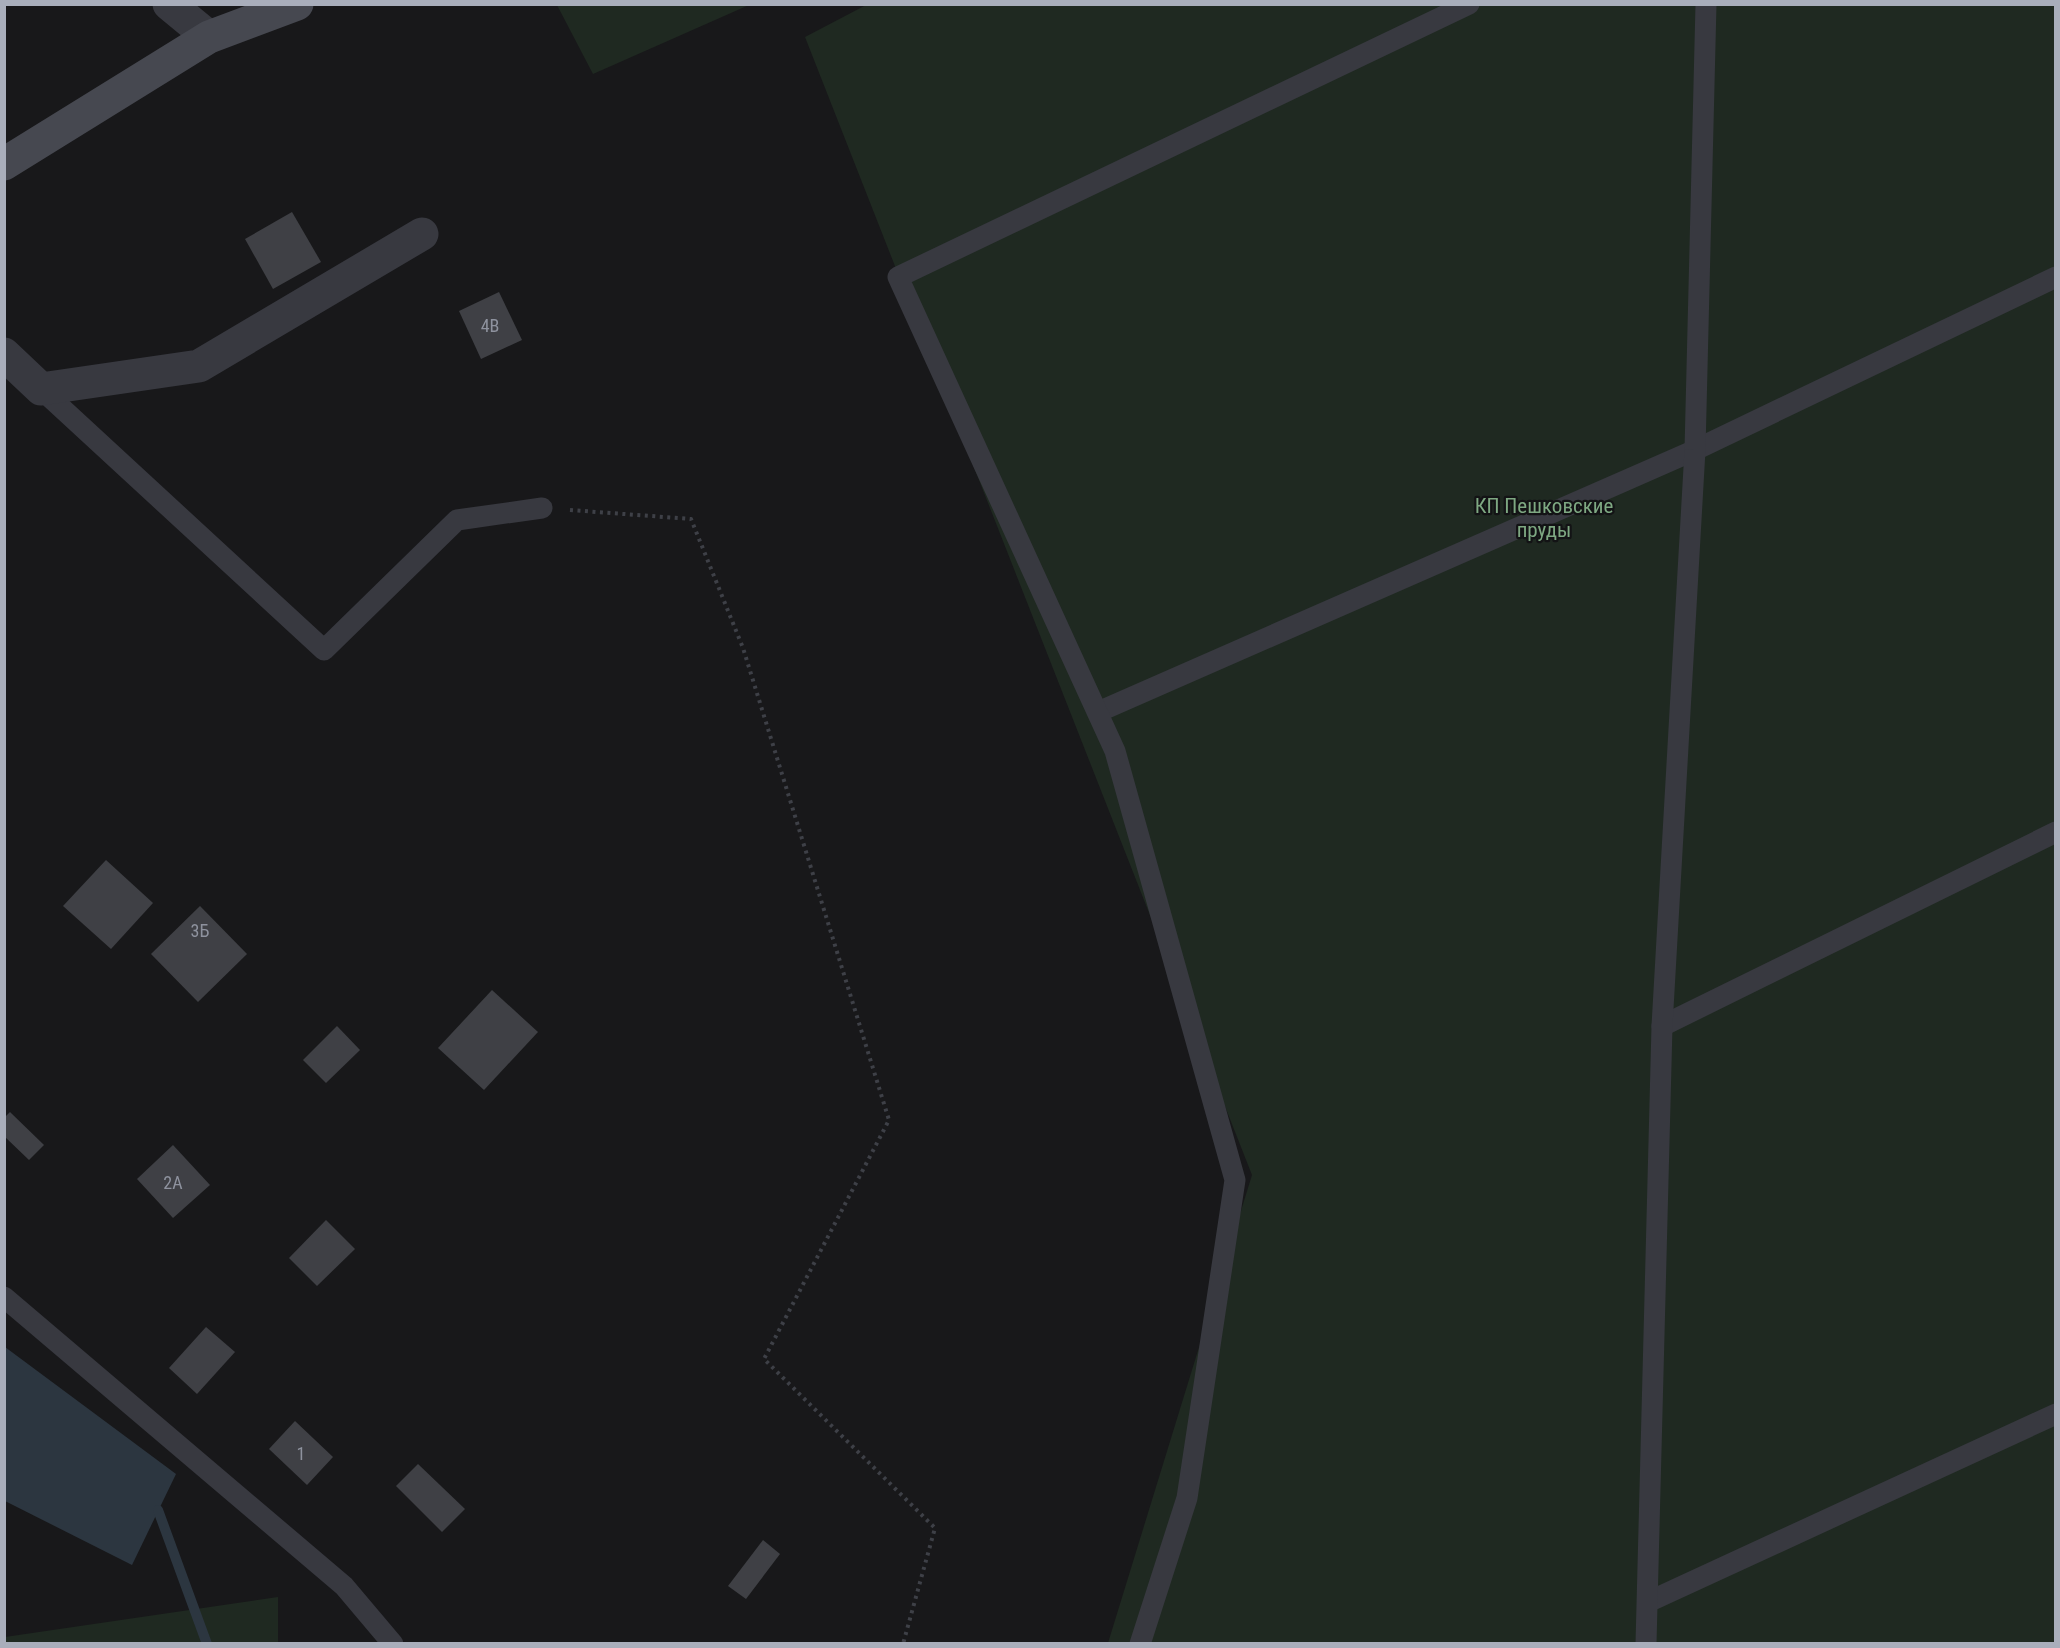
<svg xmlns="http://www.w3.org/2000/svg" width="2060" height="1648" viewBox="0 0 2060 1648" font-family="'Roboto Condensed',sans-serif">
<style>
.green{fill:#1f2921}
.water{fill:#2c3640}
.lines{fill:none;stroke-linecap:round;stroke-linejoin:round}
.stream{stroke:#2c3640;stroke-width:10}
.building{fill:#3f4045}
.path{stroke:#3e4047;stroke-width:4;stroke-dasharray:3 4.5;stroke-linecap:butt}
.service{stroke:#383940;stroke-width:21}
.minor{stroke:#383940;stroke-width:33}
.secondary{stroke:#464850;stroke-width:33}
.labels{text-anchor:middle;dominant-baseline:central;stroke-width:4.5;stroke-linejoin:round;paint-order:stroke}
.number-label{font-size:18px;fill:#8e929e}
.park-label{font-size:21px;fill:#7ea882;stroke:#131315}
</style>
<rect width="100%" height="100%" fill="#18181a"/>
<g class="green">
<polygon points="868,4 2055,5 2055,1643 1108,1643 1252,1175 805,37"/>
<polygon points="557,5 749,5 593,74"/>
<polygon points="278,1597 278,1643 5,1643 5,1637"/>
</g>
<polygon class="water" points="5,1347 176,1474 132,1565 5,1501"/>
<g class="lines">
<polyline class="stream" points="158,1510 207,1644"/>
</g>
<g class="building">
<polygon points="292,212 321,262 273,289 245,239"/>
<polygon points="499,292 522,340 481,359 459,311"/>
<polygon points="106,860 153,903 111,949 63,906"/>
<polygon points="200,906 247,954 198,1002 151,954"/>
<polygon points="492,990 538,1032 484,1090 438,1048"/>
<polygon points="337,1026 360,1050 326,1083 303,1060"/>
<polygon points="10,1112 44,1145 29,1160 4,1136 4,1118"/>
<polygon points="173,1145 210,1185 173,1218 137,1179"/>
<polygon points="326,1220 355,1249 317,1286 289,1258"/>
<polygon points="206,1327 235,1352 197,1394 169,1368"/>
<polygon points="295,1421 333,1457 307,1485 269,1449"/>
<polygon points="418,1464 465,1509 442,1532 396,1486"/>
<polygon points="763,1540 780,1554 746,1599 728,1586"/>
</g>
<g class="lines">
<polyline class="path" points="570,510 691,519 743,648 889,1120 764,1359 935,1528 903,1644"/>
<g class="service">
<polyline points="41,389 324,650 457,520 542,508"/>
<polyline points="1098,712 1695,450 2056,277"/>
<polyline points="1662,1026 2056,832"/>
<polyline points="4,1297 344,1586 393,1644"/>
<polyline points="1648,1602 2056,1414"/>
<polyline points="1140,1644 1187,1498 1235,1180 1115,751 898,277 1469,4"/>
<polyline points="1646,1644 1662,1026 1695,450 1706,4"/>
</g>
<g class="minor">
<polyline points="169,4 209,37"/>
<polyline points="4,354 41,389 199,366 422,234"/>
</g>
<polyline class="secondary" points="4,164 209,37 297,4"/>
</g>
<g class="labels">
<g class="number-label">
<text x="490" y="325">4В</text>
<text x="200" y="930">3Б</text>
<text x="173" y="1182">2А</text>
<text x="301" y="1453">1</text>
</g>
<g class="park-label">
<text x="1544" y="506">КП Пешковские<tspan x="1544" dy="24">пруды</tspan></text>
</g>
</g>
<rect width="2060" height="1648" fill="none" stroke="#a9aebb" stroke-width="12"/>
</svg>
